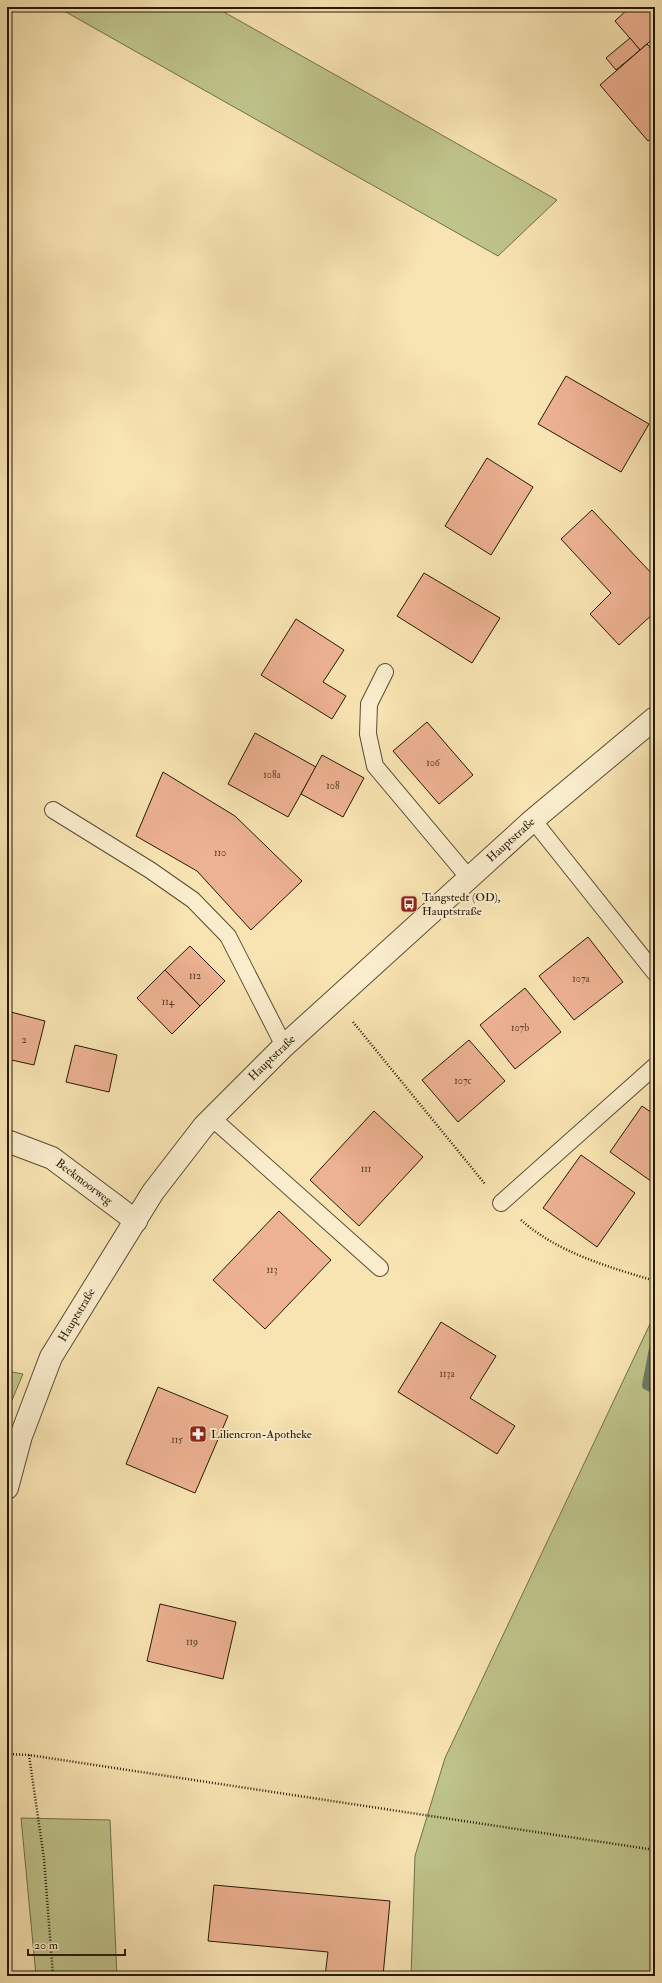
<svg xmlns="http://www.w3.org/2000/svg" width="662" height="1983" viewBox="0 0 662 1983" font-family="'IM FELL Double Pica',serif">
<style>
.green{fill:#bfc48b;stroke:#726e4a}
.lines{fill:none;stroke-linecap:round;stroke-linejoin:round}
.stream{stroke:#6f7c67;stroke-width:10}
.building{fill:#edb292;stroke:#261808}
.service-casing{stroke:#5a4b32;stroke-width:18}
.minor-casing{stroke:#5a4b32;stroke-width:24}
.tertiary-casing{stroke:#5a4b32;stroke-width:24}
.path{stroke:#261808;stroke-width:2.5;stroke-dasharray:1 2;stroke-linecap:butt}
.service{stroke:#faedcd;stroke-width:16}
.minor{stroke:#faedcd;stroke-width:22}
.tertiary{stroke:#faedcd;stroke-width:22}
.labels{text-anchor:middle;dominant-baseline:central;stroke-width:4;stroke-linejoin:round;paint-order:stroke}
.number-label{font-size:10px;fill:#583e2a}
.street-label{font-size:12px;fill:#261808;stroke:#faedcd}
.poi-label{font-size:12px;fill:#261808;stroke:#faedcd;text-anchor:start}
</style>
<rect width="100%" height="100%" fill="#f8e4b2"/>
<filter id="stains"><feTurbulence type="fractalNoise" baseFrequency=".005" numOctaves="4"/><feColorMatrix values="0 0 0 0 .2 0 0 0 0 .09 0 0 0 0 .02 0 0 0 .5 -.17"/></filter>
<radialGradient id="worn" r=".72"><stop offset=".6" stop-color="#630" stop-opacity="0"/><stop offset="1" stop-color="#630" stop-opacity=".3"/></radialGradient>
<g class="green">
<polygon points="57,7 215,7 557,200 498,256"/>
<polygon points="655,1322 655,1976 411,1976 415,1856 445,1758 650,1324"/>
<polygon points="7,1371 23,1374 7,1412"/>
<polygon points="21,1818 110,1820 117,1976 36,1976"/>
</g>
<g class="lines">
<polyline class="stream" points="655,1344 647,1385 655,1389"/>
</g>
<g class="building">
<polygon points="630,7 655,7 655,37 640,50 615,21"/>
<polygon points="630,38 640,50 616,70 606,58"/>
<polygon points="647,44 655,53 655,135 648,141 600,85"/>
<polygon points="566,376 649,424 621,472 538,424"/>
<polygon points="487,458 533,487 491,555 445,526"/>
<polygon points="592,510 655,577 655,612 619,645 590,614 611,593 561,539"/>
<polygon points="424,573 500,618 472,663 397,616"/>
<polygon points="296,619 344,650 323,682 346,696 332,719 261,675"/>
<polygon points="427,722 473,775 439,804 393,751"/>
<polygon points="255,733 316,767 288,817 228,784"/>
<polygon points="322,755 364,778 343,817 301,794"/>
<polygon points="163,772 235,816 302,881 251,930 197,871 136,836"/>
<polygon points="588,937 623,982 574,1020 539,976"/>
<polygon points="190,946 225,981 200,1006 165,970"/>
<polygon points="165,970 200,1006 172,1034 137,998"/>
<polygon points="525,988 561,1032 515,1069 480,1025"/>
<polygon points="7,1011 45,1021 34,1065 7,1059"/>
<polygon points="469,1040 505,1081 458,1122 422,1080"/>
<polygon points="75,1045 117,1055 109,1092 66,1082"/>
<polygon points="642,1106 655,1115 655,1184 610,1152"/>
<polygon points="374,1111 423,1157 359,1226 310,1180"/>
<polygon points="581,1155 635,1193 597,1247 543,1208"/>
<polygon points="279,1211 331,1260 265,1329 213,1280"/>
<polygon points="441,1322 496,1356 470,1398 515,1426 497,1454 398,1392"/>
<polygon points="158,1387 228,1416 195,1493 126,1464"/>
<polygon points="160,1604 236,1622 223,1679 147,1661"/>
<polygon points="214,1885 390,1901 383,1976 325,1976 328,1952 208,1941"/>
</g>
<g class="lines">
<defs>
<g id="service">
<polyline points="385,672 369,704 368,734 375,766 469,878"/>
<polyline points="53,810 150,870 193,900 228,936 284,1046"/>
<polyline points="533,820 655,973"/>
<polyline points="212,1118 380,1268"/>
<polyline points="501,1203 655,1066"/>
</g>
<polyline id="minor" points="7,1141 52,1158 136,1221"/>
<polyline id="tertiary" points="7,1488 21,1436 51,1357 153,1192 204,1126 284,1046 533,820 655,718"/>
</defs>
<use href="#service" class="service-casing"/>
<use href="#minor" class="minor-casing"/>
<use href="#tertiary" class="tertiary-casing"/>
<g class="path">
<polyline points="353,1022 485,1184"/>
<path d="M521 1220C558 1253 609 1267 655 1281"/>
<polyline points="7,1754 29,1755 655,1850"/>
<polyline points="29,1755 44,1859 53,1976"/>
</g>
<use href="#service" class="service"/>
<use href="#minor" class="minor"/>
<use href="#tertiary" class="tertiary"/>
</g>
<defs>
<symbol id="bus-square" viewBox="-11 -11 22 22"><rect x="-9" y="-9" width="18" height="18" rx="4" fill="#8f2418" stroke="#faedcd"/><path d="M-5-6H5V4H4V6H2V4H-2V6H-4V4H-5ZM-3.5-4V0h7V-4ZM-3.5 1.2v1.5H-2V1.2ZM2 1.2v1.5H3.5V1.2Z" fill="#fff"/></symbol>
<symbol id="pharmacy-square" viewBox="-11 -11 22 22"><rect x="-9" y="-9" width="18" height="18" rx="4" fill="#8f2418" stroke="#faedcd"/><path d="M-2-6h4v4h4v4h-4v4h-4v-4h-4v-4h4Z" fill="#fff"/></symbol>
</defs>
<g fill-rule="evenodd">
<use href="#bus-square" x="399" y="894" width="20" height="20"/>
<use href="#pharmacy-square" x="188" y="1424" width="20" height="20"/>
</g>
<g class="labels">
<g class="number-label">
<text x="433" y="763">106</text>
<text x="272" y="775">108a</text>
<text x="333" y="786">108</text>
<text x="220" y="853">110</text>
<text x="195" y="976">112</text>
<text x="581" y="979">107a</text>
<text x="168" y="1002">114</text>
<text x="520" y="1028">107b</text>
<text x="24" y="1040">2</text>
<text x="463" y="1081">107c</text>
<text x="366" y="1169">111</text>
<text x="272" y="1270">113</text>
<text x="447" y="1374">113a</text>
<text x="177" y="1440">115</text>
<text x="192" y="1642">119</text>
</g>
<g class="street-label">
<text transform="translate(511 840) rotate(-42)">Hauptstraße</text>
<text transform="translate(272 1058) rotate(-44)">Hauptstraße</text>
<text transform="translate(84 1182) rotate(37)">Beekmoorweg</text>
<text transform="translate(77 1315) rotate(-59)">Hauptstraße</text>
</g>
<g class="poi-label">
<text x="422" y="897">Tangstedt (OD),<tspan x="422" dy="14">Hauptstraße</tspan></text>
<text x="211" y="1434">Liliencron-Apotheke</text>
</g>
</g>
<rect width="662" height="1983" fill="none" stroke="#f8e4b2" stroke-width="24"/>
<rect x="8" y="8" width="646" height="1967" fill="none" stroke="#261808" stroke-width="2"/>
<rect x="12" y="12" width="638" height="1959" fill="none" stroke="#261808"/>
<path d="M28 1949v6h97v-6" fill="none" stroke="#261808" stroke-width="2"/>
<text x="34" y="1949" font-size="12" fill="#261808" stroke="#faedcd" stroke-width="3" paint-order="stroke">20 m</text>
<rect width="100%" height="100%" filter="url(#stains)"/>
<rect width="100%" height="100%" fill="url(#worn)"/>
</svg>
